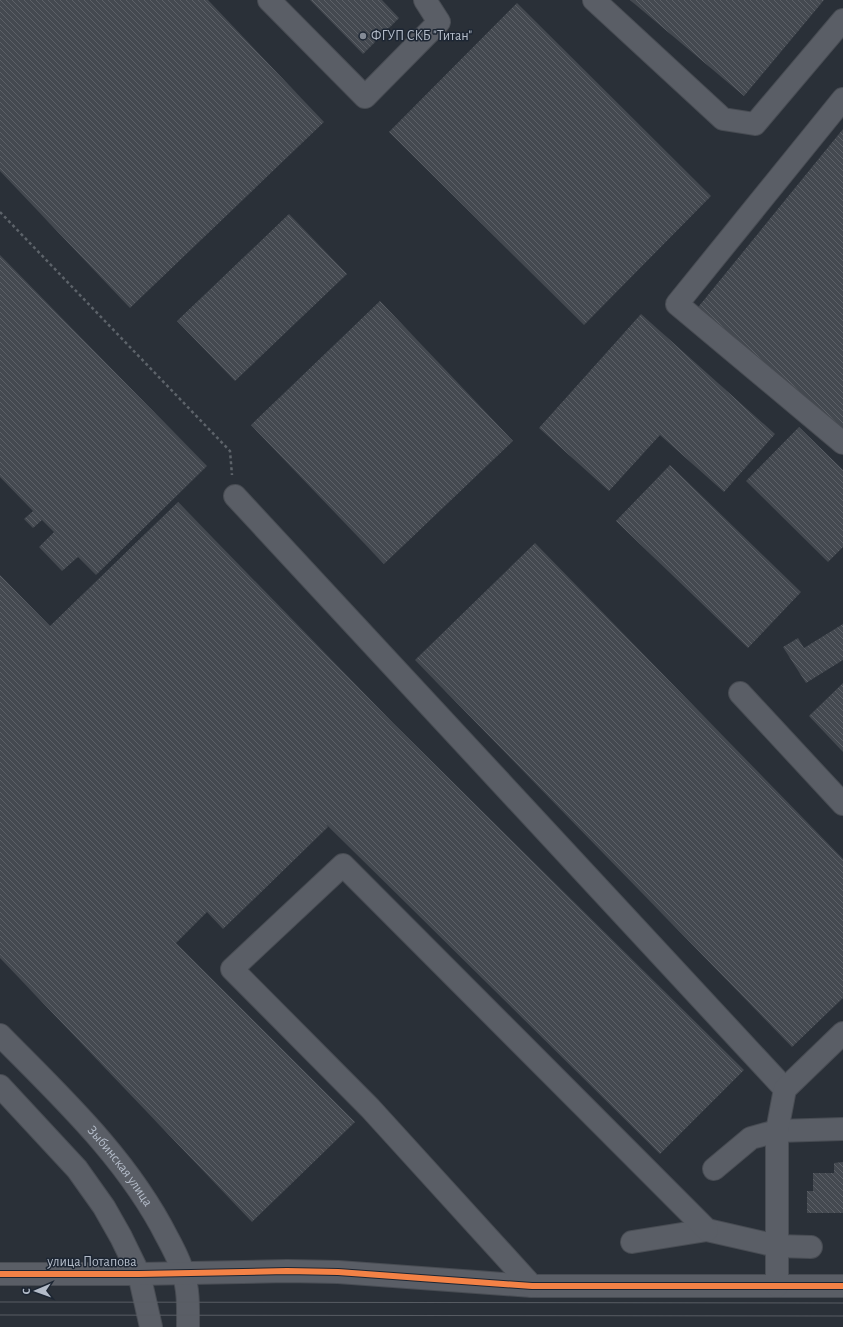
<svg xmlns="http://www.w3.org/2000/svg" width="843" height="1327" viewBox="0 0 843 1327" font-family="'Alegreya Sans',sans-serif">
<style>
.building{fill:url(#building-back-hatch)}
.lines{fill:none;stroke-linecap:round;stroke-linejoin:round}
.minor-casing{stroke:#484c53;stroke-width:24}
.path{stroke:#5d636a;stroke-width:2.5;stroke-dasharray:3 3;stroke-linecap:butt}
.minor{stroke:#5a5e66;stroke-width:22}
.tram{stroke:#595d64;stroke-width:1}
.cycleway-casing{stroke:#1d2633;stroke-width:8}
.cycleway{stroke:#f48246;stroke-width:6}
.poi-dot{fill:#848b96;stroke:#1d2633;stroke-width:1.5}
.labels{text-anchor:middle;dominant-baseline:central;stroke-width:3;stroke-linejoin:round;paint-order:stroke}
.poi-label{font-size:14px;fill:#b4bcc9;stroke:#1d2633;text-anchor:start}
.street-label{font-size:14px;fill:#b4bcc9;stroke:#1d2633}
</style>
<defs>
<pattern id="building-back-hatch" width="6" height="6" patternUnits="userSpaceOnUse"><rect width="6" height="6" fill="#444950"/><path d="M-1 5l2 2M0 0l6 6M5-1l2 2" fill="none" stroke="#5d6168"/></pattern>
</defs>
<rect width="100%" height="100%" fill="#2a3038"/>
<g class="building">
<polygon points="0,0 208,0 324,122 130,308 0,171"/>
<polygon points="310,0 382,0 399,18 363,54"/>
<polygon points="630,0 824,0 744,96"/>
<polygon points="517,3 711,196 584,325 389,132"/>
<polygon points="843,129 843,432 695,311"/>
<polygon points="289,214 347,274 235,381 177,321"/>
<polygon points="0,255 207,466 96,575 78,557 62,571 39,547 54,532 42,520 33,528 24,519 33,511 0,477"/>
<polygon points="380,301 513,441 384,564 251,425"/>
<polygon points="641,314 775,434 724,492 660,435 609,491 539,428"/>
<polygon points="799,427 843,470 843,547 828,562 746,481"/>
<polygon points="670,465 801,592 748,648 616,521"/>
<polygon points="178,502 393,723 744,1070 660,1154 326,824 328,827 223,929 207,912 176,943 355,1122 252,1222 0,958 0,575 50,626"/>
<polygon points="535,543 843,859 843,998 792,1047 415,660"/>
<polygon points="843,624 843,660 806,683 783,647 798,638 804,648"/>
<polygon points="843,683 843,752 809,716"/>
<polygon points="843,1162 843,1213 807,1213 807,1191 813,1191 813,1173 834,1173 834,1163"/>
</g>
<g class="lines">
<defs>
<g id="minor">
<polyline points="269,0 365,97 439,22 425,0"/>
<polyline points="594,0 723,119 755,124 843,20"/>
<polyline points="843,99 677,304 843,443"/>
<polyline points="235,496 785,1089"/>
<polyline points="740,693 843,804"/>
<path id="s1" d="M0 1035C61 1097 127 1158 167 1237 173 1248 180 1261 183 1273 189 1290 188 1310 188 1327"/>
<polyline points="0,1086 77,1169 104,1207 121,1237 139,1274 151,1327"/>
<polyline points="714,1169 751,1138 777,1131 843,1129"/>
<polyline points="632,1242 707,1230 777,1246 811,1247"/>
<polyline points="0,1274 139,1274 287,1271 338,1272 532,1286 843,1286"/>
<polyline points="532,1286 370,1108 232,969 343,865 707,1230"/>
<polyline points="777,1286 777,1131 785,1089 843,1033"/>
</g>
</defs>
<use href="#minor" class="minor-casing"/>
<polyline class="path" points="0,212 230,451 232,475"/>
<use href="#minor" class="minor"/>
<g class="tram">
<polyline points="0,1302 843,1303"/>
<polyline points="0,1315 843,1316"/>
</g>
<defs>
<polyline id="cycleway" points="0,1274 139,1274 287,1271 338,1272 532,1286 843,1286"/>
</defs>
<use href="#cycleway" class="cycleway-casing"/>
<use href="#cycleway" class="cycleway"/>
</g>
<circle class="poi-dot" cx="363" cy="36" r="4"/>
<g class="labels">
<g class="poi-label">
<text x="371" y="36">ФГУП СКБ "Титан"</text>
</g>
<g class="street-label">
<text stroke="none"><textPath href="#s1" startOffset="178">Зыбинская улица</textPath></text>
<text x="92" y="1262">улица Потапова</text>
</g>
</g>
<g transform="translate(36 1291) rotate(268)" stroke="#1d2633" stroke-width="3" paint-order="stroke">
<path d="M0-3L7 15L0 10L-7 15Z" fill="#b4bcc9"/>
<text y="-6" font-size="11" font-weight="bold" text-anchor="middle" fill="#b4bcc9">С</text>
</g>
</svg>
